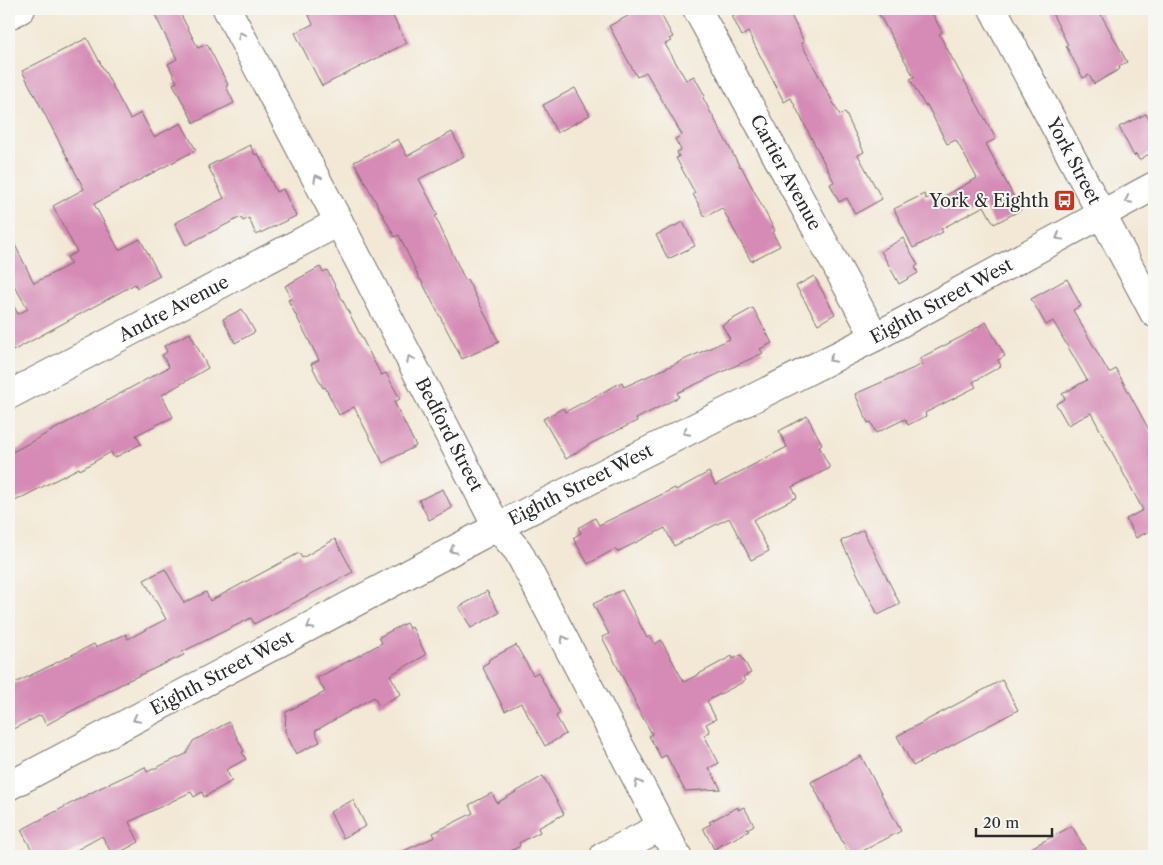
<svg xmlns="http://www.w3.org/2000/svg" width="1163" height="865" viewBox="0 0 1163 865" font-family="'Libre Caslon Text',serif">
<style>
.building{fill:#d68bb6}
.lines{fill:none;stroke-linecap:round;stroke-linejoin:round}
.minor-casing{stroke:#716d66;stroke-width:30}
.major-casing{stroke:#716d66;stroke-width:30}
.minor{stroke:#fff;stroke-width:28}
.major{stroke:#fff;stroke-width:28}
.oneway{stroke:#a0a0a0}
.labels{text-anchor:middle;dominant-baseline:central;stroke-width:4;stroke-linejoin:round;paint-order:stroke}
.street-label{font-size:18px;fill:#2b2b2b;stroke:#f6f6f2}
.poi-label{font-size:18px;fill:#2b2b2b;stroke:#f6f6f2;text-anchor:end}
</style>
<rect width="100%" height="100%" fill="#f6f6f2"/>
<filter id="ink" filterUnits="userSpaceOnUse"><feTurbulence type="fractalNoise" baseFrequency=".02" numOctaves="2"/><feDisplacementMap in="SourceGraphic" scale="10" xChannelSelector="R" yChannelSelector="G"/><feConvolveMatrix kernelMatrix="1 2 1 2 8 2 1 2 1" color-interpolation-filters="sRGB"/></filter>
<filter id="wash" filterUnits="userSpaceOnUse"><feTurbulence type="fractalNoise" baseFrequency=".0096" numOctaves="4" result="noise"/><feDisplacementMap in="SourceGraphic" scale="20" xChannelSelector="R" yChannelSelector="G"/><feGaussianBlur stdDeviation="1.12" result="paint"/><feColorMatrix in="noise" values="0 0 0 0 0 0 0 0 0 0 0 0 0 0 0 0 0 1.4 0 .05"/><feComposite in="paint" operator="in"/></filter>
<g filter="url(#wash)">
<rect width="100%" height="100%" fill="#f3e8d5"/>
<g id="blocks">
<g class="building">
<polygon points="152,9 178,9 198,48 207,44 228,85 226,86 234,103 194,123 173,84 177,82 168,64 177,59"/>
<polygon points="306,9 389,9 407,43 322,86 295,33 313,24"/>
<polygon points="641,9 658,9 673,37 669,39 671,41 665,44 686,80 694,76 705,96 703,98 740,167 741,166 775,231 772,232 780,246 751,261 722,208 705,217 693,194 695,193 676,158 679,157 677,152 681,150 675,139 682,135 646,72 637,77 609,26"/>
<polygon points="745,9 788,9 804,42 801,43 840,115 845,112 864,152 858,155 882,199 855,214 847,198 839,202 830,184 834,182 791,98 784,102 748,32 742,36 732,16"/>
<polygon points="876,9 930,9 942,32 939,34 996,139 986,144 1021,210 994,224 984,206 941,229 943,232 913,248 894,209 924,194 926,199 938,193 941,198 977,178 956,140 947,144 927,105 925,106 910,79 914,77"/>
<polygon points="1050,9 1098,9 1127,62 1119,67 1120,69 1094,84 1089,75 1083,78 1066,46 1068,45"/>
<polygon points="87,38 130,119 141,113 154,137 181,123 196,150 94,204 119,250 140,239 160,276 137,288 135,284 9,353 9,297 18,314 28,309 9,277 9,233 34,283 71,264 67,257 77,252 53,206 84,189 22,71"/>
<polygon points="575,88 590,115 557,133 543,105"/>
<polygon points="1146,114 1154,129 1154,151 1139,160 1136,154 1134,156 1119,127"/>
<polygon points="452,132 464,156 419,179 438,215 435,216 465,280 467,279 499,342 462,359 421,280 420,280 399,235 395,237 354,162 398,139 407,156"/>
<polygon points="250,145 255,155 258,153 276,192 283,189 296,216 256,235 249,218 243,221 241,217 186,245 175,223 224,198 208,166"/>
<polygon points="683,222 695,246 668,259 656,235"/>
<polygon points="903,238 918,265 915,267 918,273 899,284 881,251"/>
<polygon points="320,267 323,272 327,270 381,375 386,373 400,399 394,402 416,446 383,463 354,407 339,415 325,387 323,388 311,364 319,360 288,300 292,299 285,286"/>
<polygon points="814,276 835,314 818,324 796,286"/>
<polygon points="1067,279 1081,306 1073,310 1109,373 1116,369 1154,439 1154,532 1153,529 1136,538 1126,519 1143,510 1091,413 1068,425 1056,404 1065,399 1062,394 1087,380 1053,321 1046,325 1031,299"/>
<polygon points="753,308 772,343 760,349 763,353 677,393 679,397 636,419 637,421 590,444 566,459 543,419 563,408 565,412 622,382 624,387 730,339 722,325"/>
<polygon points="242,309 255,332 235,343 223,319"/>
<polygon points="986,322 1005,356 998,360 1001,366 973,382 976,387 925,413 926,416 908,425 905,419 876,433 871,422 868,423 855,394 923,364 920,358 963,336"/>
<polygon points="190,333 208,368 162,395 173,417 136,435 141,444 114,458 111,452 80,470 79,468 9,504 9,454 169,367 162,355 167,352 164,346"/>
<polygon points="807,416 822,444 819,446 830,468 792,487 797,497 753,520 769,551 751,560 729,518 674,546 665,528 617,552 615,549 588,564 573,538 581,533 578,528 595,518 599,525 675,488 676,490 709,472 715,485 787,447 779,431"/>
<polygon points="443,489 452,508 429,520 419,500"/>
<polygon points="863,530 900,604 878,615 841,541"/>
<polygon points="335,539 353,572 254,624 251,618 182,652 184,655 129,680 46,725 41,715 9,731 9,686 94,644 96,647 126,634 128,639 166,619 144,580 165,569 184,603 206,592 210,601 299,553 302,558"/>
<polygon points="622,590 647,638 650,636 655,644 661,640 684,682 732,656 733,659 741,655 751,673 743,677 745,681 707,701 716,719 706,724 710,732 704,735 719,763 709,768 721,789 685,791 666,755 661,758 649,736 652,734 634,702 635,701 602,637 609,634 593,604"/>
<polygon points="487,591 499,613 471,628 459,607"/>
<polygon points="406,623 409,629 412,627 426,655 390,675 401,694 379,706 374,697 315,731 320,742 296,754 285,731 286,712 325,692 317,678 382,643 379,637"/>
<polygon points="516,645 533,675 538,672 560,713 556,716 566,734 545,746 521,703 505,711 482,666 489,662 488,660"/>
<polygon points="1002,680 1018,710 913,766 897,736"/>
<polygon points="229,722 244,751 242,752 246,759 226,770 232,781 204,797 202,792 194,797 191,792 129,822 139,842 113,856 102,836 66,856 35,856 21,830 100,788 145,767 147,772 186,754 193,741"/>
<polygon points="861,756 901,831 853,856 850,856 811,782"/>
<polygon points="543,776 564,814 538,828 540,832 519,843 520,846 502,856 392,856 435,837 433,833 473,813 469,805 492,793 497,803"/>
<polygon points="353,800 366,826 343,838 330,812"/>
<polygon points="738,807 738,810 744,807 754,825 747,829 749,831 714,849 703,828 711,824 709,822"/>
<polygon points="1072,826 1089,856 1016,856"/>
</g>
</g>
</g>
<g filter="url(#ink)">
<use href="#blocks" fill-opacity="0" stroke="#716d66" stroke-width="1"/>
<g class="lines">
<defs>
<g id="minor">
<path id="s1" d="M227 9 339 222 497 527 518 551 677 856"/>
<path id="s2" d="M697 9 875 337"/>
<path id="s3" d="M993 9 1154 313"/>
<path id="s4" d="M9 395 339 222"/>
<path id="s5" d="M9 786 497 527 875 337 1154 186"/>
<polyline points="604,856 661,827"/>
</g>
<polyline id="major" points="9,15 21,9"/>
</defs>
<use href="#minor" class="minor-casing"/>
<use href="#major" class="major-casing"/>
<use href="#minor" class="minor"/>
<use href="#major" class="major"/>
</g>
<defs><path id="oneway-chevron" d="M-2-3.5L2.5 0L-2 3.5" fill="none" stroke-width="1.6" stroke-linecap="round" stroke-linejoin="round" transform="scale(1.25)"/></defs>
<g class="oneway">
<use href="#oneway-chevron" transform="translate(241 35) rotate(-118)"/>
<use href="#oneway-chevron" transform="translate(317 178) rotate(-118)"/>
<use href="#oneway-chevron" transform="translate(1128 200) rotate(152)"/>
<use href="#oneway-chevron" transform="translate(1059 237) rotate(151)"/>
<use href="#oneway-chevron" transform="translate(410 359) rotate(-117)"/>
<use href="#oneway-chevron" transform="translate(832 359) rotate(153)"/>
<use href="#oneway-chevron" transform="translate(686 432) rotate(153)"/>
<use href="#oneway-chevron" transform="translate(453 550) rotate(152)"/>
<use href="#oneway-chevron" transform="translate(310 626) rotate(152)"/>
<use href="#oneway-chevron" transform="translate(564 639) rotate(-117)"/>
<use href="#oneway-chevron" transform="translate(136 719) rotate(152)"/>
<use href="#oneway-chevron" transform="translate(638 783) rotate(-117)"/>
</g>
</g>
<defs>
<symbol id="bus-square" viewBox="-11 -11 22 22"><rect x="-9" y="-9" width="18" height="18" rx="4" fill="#c8321e" stroke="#f6f6f2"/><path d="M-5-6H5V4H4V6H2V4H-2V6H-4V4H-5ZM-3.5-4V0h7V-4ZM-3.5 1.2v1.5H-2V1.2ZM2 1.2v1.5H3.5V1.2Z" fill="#fff"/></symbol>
</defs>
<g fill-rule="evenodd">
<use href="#bus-square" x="1052" y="188" width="25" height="25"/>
</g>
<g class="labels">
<g class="street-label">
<text stroke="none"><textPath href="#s3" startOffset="172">York Street</textPath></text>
<text stroke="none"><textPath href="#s2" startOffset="186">Cartier Avenue</textPath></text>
<text stroke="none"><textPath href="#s5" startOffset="1051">Eighth Street West</textPath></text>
<text stroke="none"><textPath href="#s4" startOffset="186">Andre Avenue</textPath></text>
<text stroke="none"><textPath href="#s1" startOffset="480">Bedford Street</textPath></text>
<text stroke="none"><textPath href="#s5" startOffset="646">Eighth Street West</textPath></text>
<text stroke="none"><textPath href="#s5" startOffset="241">Eighth Street West</textPath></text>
</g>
<g class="poi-label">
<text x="1049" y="201">York &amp; Eighth</text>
</g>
</g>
<rect width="1163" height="865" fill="none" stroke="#f6f6f2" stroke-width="30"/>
<path d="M976 828v8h76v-8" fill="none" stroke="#2b2b2b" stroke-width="2.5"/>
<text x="983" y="828" font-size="15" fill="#2b2b2b" stroke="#f6f6f2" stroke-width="4" paint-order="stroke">20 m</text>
</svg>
